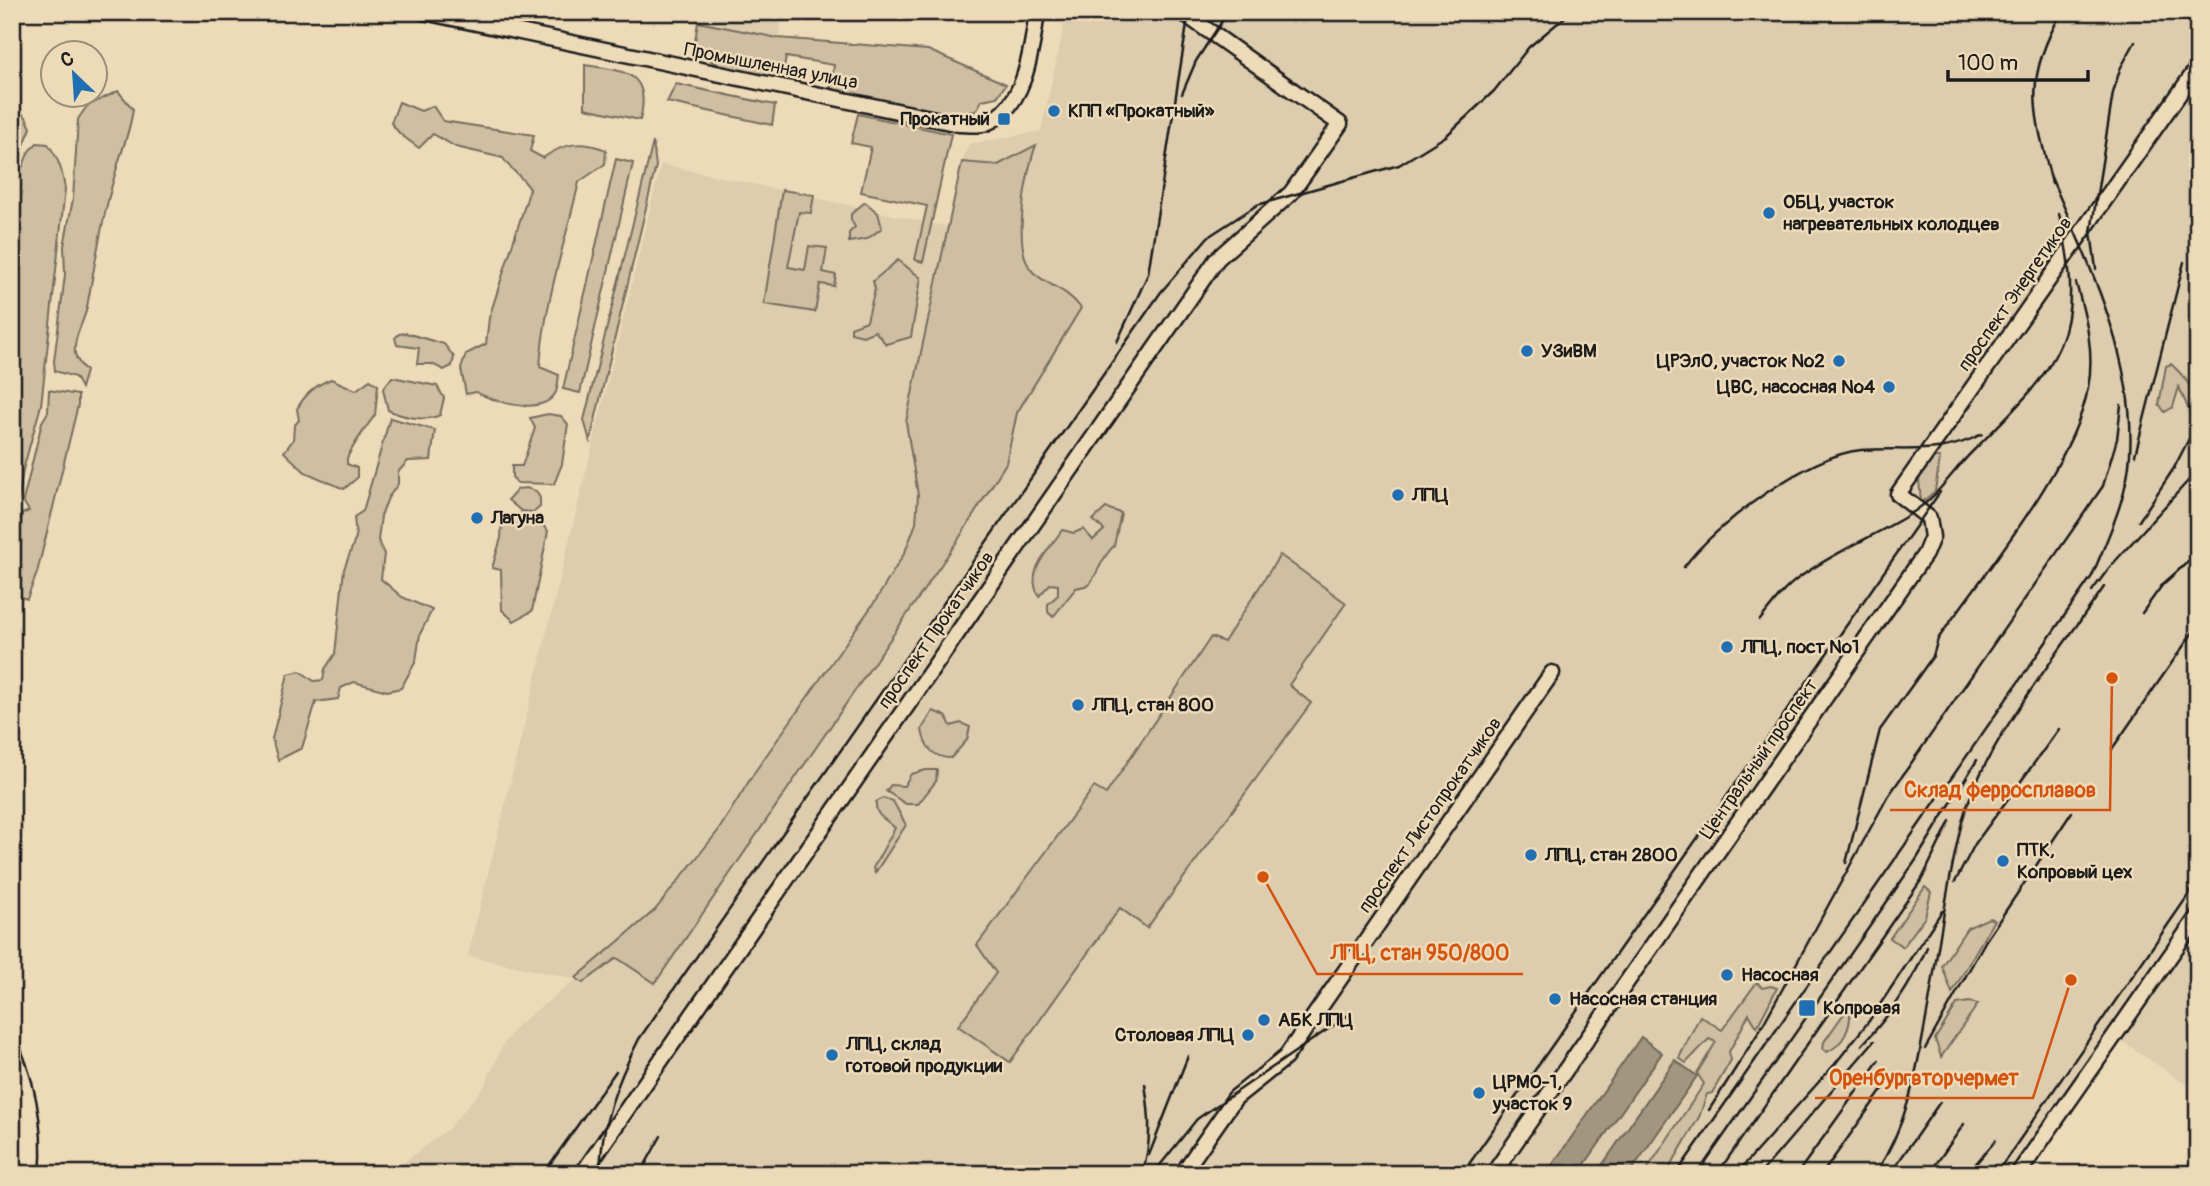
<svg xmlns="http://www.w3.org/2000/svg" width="2210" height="1186" viewBox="0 0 2210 1186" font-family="Pangolin,sans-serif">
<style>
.built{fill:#ddccad}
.green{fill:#cfbea1;stroke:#766d5e;stroke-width:2}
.water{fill:#a29680;stroke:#6c6558;stroke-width:2}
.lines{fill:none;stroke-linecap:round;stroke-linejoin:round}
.minor-casing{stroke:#1c1c1c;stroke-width:19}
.minor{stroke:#eddab8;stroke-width:14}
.rail{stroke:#1c1c1c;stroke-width:2.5}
.poi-dot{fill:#1f6fb2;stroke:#eddab8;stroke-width:2.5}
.labels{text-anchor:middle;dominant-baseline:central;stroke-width:5;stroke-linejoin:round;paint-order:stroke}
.street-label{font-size:19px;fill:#1c1c1c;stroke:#eddab8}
.poi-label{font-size:19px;font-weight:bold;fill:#1c1c1c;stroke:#eddab8;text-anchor:start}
.leader{fill:none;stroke:#d4530e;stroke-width:2.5}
.callout-dot{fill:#d4530e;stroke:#eddab8;stroke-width:2.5}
.callout-label{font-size:21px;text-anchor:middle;font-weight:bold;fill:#d4530e;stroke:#eddab8;stroke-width:5;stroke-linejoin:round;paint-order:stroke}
</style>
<rect width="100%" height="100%" fill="#eddab8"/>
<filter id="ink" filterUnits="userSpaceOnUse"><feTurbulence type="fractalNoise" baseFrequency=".0143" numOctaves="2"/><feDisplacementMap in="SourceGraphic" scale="14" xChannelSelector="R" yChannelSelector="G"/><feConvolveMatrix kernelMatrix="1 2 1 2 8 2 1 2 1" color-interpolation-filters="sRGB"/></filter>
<g filter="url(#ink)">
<g class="built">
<polygon points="651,12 783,12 778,38"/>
<polygon points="1067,12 2198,12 2198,933 2188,947 2198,953 2198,1070 2187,1085 2122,1041 2027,1174 389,1174 448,1129 484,1087 503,1045 518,1025 576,979 468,956 661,164 948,227 962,162 969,144 1041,131"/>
</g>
<g class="green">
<path d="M698 22 778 38 928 50 1006 84 997 97 982 100 976 111 939 115 830 92 834 65 786 57 782 79C753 79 714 69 694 47Z"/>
<path d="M585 65C625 71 652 72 640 120L585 108Z"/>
<polygon points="676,84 775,105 772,125 667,102"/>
<path d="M118 91 133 109C130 132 122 149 116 171 103 214 95 263 87 307 84 322 73 338 75 353 76 360 81 366 86 371L81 388 75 377 55 371 54 361 65 275 64 246 73 199 78 119 87 106Z"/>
<path d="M399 102 421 111 433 106 443 121 534 135 530 151 543 158C564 143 582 140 606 150L605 164 579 182C565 243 544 304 540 367L559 375C558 380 558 387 556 392 543 417 494 402 476 392L466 394 461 369 466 354 486 344 489 318 530 189C522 176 511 171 503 158L456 147 433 134 419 148 400 134 391 123Z"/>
<polygon points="12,106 26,117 31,128 12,174"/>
<polygon points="858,114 951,134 923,262 915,260 927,206 861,192 871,147 851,143"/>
<polygon points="653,142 656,166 590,441 584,420"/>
<path d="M37 143 48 144C59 159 62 170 65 189L41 405 23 470 12 540V192L29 151Z"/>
<path d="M1036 145C1026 172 1011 250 1033 272 1049 287 1065 287 1081 308L1017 413 1006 463 958 540 655 983 617 958 583 983 576 978 655 910 718 831 756 770 876 600 905 552 916 523 918 495 906 422 962 162 998 165Z"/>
<polygon points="616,159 633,163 580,393 563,389"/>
<polygon points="782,190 814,195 811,213 799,212 788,267 805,270 809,246 827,248 823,272 836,275 834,286 820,284 815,312 764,304"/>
<polygon points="865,202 878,213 882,228 867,239 849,242 849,233 855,227 851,220 851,214"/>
<polygon points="898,260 921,278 911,337 886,344 875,331 863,336 851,333 851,327 867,321 875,289 873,281"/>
<polygon points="406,333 444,344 454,357 452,366 444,370 432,364 417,364 419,348 397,345 395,338 399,334"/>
<path d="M2171 364C2183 375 2198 391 2193 408H2188L2179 387 2173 407 2165 412 2159 405 2166 366Z"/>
<path d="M392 377 437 386 444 398 440 415C425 422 403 417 388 410L383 389Z"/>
<path d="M331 379 356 390 370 380 378 385 375 415C364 430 355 442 347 458V464L357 468V478L344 489 305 472 284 452 293 440 294 426 299 420 297 409C305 394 315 385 331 379Z"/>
<polygon points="49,390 78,395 78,405 37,573 27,599 12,594 22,514 29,511 23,501 42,422 48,412"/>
<polygon points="548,414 561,416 568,424 562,464 554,484 517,483 512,477 512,466 522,466 535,428 530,418"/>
<polygon points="390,418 435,430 431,460 408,461 398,472 398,484 388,498 381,516 378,540 384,554 381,579 402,597 432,610 420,634 416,661 401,688 387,691 354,682 341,688 338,699 316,702 302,748 278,760 272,739 288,674 300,671 314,681 323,680 325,669 335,654 344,569 356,537 354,517 363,511"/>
<polygon points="1932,458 1940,458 1935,491 1921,503 1919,479"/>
<polygon points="526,488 536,491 540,498 540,507 534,512 521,511 508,500 518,489"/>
<path d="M1106 508 1121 513 1114 546C1102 556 1099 572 1089 585L1076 588 1053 617 1048 612V604L1058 595V585L1050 584 1039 596C1024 572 1049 550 1062 530L1074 533 1083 529 1093 540 1104 530 1093 520Z"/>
<polygon points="525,513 539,521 548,531 532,611 514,621 502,610 501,570 492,568 501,538 502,519"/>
<polygon points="1280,555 1346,603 1289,685 1311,703 1147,928 1120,908 1010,1062 958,1026 996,973 977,945 1094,787 1106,794 1211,637 1224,642"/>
<path d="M933 711 946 716 951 726 961 723 970 727 967 740 951 758C933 758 924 746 922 729Z"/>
<polygon points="926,770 937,770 936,781 918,804 906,804 886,791 891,785 904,786 911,774"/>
<path d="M883 798 893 801 906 825 875 873 873 868 895 828C885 818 875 817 876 802Z"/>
<polygon points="1925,887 1931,892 1925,917 1903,947 1890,938"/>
<polygon points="1989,918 1994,920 1952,993 1942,966 1967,928"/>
<polygon points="1757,982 1762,988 1771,986 1777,988 1757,1027 1749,1014 1729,1052 1731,1060 1712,1093 1707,1094 1699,1117 1666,1174 1653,1171 1649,1174 1646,1171 1704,1084 1697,1073 1716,1042 1709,1039 1686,1063 1679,1058 1700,1016 1722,1030"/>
<polygon points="1969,1002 1978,1004 1941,1057 1935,1039 1957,1004"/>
<path d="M1845 1012H1850C1851 1028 1843 1045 1827 1052L1823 1049 1824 1042Z"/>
</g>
<g class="water">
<polygon points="1641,1037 1662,1053 1578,1174 1546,1174"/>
<polygon points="1675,1060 1697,1076 1629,1174 1596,1174"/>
</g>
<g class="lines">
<defs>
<g id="minor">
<path d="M424 12 959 124C967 124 979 126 986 123 1026 108 1032 47 1037 12"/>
<polyline points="582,1174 1217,259 1291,193 1340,124 1182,12"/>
<polyline points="1182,1174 1235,1098 1285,1058 1552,673"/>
<polyline points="1493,1174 1925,554 1932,537 1929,518 1898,494 2198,67"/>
<polyline points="2018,1174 2198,916"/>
</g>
</defs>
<use href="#minor" class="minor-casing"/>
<use href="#minor" class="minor"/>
<g class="rail">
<polyline points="1182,94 1196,61 1228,12"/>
<path d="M2052 183C2034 111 2022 81 2062 12"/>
<polyline points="2096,269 2091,232 2113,93 2120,69 2135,42"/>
<polyline points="1117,342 1148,274 1189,12"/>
<polyline points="2195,345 2198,335"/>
<polyline points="2135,455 2184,262"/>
<polyline points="2139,521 2174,468 2198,421"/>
<path d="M1684 567C1714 525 1809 454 1861 450 1907 447 1940 456 1982 434"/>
<polyline points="2092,591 2109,568 2198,470"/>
<polyline points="2142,613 2163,584 2198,553"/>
<path d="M1760 620C1772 605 1784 588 1800 577 1835 551 1878 535 1915 511 1940 494 1953 470 1974 450 2058 366 2089 338 2059 214"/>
<polyline points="2112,749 2198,625"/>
<path d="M1846 863 1880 730 1933 656 1938 639C1984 573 2074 466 2088 388 2095 352 2086 318 2076 283"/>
<polyline points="1955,882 1975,844 2059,729"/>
<path d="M12 1029C34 1073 45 1125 40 1174"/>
<path d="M1862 1045C1890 1015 1911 986 1927 947"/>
<polyline points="1925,1049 1986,940 2072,812"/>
<polyline points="1709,1110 1760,1030 1887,798 2103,486 2117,439 2121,405"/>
<polyline points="1149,1155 1188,1056"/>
<polyline points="543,1174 616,1071"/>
<path d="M600 1174C601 1123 616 1084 639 1039L1161 292 1208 237 1257 205 1399 165 1446 136 1494 91 1529 47 1571 12"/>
<polyline points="640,1174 661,1136"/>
<path d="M1142 1174C1152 1143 1150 1116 1145 1084"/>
<polyline points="1153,1174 1197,1119 1350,1014"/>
<polyline points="1462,1174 1940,492"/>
<path d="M1676 1174 2092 576C2108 537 2128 496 2130 454 2136 358 2087 260 2050 175"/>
<polyline points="1697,1174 1916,860 1977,760"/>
<polyline points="1717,1174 1922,879 1950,821"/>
<polyline points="1736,1174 1835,1064 1869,1021 1942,911"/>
<polyline points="1760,1174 1874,1041"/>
<polyline points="1797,1174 1879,1060"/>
<polyline points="1822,1174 1895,1072"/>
<path d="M1875 1174C1907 1126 1916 1075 1926 1019 1938 954 1946 886 1962 822 1982 746 2059 653 2104 587"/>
<polyline points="1890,1174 1940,1102"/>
<polyline points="1929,1174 1964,1124"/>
<polyline points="1967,1174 1996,1140"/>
<polyline points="1996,1174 2198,881"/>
</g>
</g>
</g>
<g class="poi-dot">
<circle cx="1054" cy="111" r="7"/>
<rect x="997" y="112" width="14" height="14" rx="3.5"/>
<circle cx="1769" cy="213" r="7"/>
<circle cx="1527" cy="351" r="7"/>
<circle cx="1839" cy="361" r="7"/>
<circle cx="1889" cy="387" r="7"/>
<circle cx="1398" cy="495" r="7"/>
<circle cx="477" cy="518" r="7"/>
<circle cx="1727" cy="647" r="7"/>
<circle cx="1078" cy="705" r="7"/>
<circle cx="1531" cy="855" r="7"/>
<circle cx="2003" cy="861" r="7"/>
<circle cx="1727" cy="975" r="7"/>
<circle cx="1555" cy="999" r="7"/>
<rect x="1798" y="999" width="18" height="18" rx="3.5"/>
<circle cx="1264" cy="1020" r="7"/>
<circle cx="1248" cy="1035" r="7"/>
<circle cx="832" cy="1055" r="7"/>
<circle cx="1479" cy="1093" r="7"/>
</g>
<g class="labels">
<g class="street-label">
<text transform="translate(771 66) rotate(11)">Промышленная улица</text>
<text transform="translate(2015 294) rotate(-55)">проспект Энергетиков</text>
<text transform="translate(936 630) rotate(-55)">проспект Прокатчиков</text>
<text transform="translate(1759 759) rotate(-55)">Центральный проспект</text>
<text transform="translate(1430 815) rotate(-55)">проспект Листопрокатчиков</text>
</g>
<g class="poi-label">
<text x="1068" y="111">КПП «Прокатный»</text>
<text x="990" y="119" text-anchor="end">Прокатный</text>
<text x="1783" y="202">ОБЦ, участок<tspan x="1783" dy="22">нагревательных колодцев</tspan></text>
<text x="1541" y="351">УЗиВМ</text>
<text x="1825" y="361" text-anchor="end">ЦРЭлО, участок №2</text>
<text x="1875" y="387" text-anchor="end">ЦВС, насосная №4</text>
<text x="1412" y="495">ЛПЦ</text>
<text x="491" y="518">Лагуна</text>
<text x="1741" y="647">ЛПЦ, пост №1</text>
<text x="1092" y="705">ЛПЦ, стан 800</text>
<text x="2017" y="850">ПТК,<tspan x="2017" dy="22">Копровый цех</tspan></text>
<text x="1545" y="855">ЛПЦ, стан 2800</text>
<text x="1741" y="975">Насосная</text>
<text x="1569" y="999">Насосная станция</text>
<text x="1823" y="1008">Копровая</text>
<text x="1278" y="1020">АБК ЛПЦ</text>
<text x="1234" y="1035" text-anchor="end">Столовая ЛПЦ</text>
<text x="846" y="1044">ЛПЦ, склад<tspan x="846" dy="22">готовой продукции</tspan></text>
<text x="1493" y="1082">ЦРМО-1,<tspan x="1493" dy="22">участок 9</tspan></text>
</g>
</g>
<path class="leader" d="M2112 678L2110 810H1890M1263 877L1317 974H1523M2071 980L2033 1098H1815"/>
<g class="callout-dot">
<circle cx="2112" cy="678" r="7"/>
<circle cx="1263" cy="877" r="7"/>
<circle cx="2071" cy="980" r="7"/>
</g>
<g class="callout-label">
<text x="2000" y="797">Склад ферросплавов</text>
<text x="1420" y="960">ЛПЦ, стан 950/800</text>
<text x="1924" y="1085">Оренбургвторчермет</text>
</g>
<rect width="2210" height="1186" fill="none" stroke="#eddab8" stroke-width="42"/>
<rect x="21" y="21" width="2168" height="1144" fill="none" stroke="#1c1c1c" stroke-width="2.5" filter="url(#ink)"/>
<g transform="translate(74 74) rotate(335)"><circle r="33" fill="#eddab8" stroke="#998e7a" stroke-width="2"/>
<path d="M0-5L12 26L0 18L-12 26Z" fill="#1f6fb2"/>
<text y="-10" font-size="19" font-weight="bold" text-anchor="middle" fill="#1c1c1c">С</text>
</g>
<path d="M1948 70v10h140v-10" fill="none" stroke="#1c1c1c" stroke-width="3.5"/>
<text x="1958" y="70" font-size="21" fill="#1c1c1c" stroke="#eddab8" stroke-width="5" paint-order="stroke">100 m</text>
</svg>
